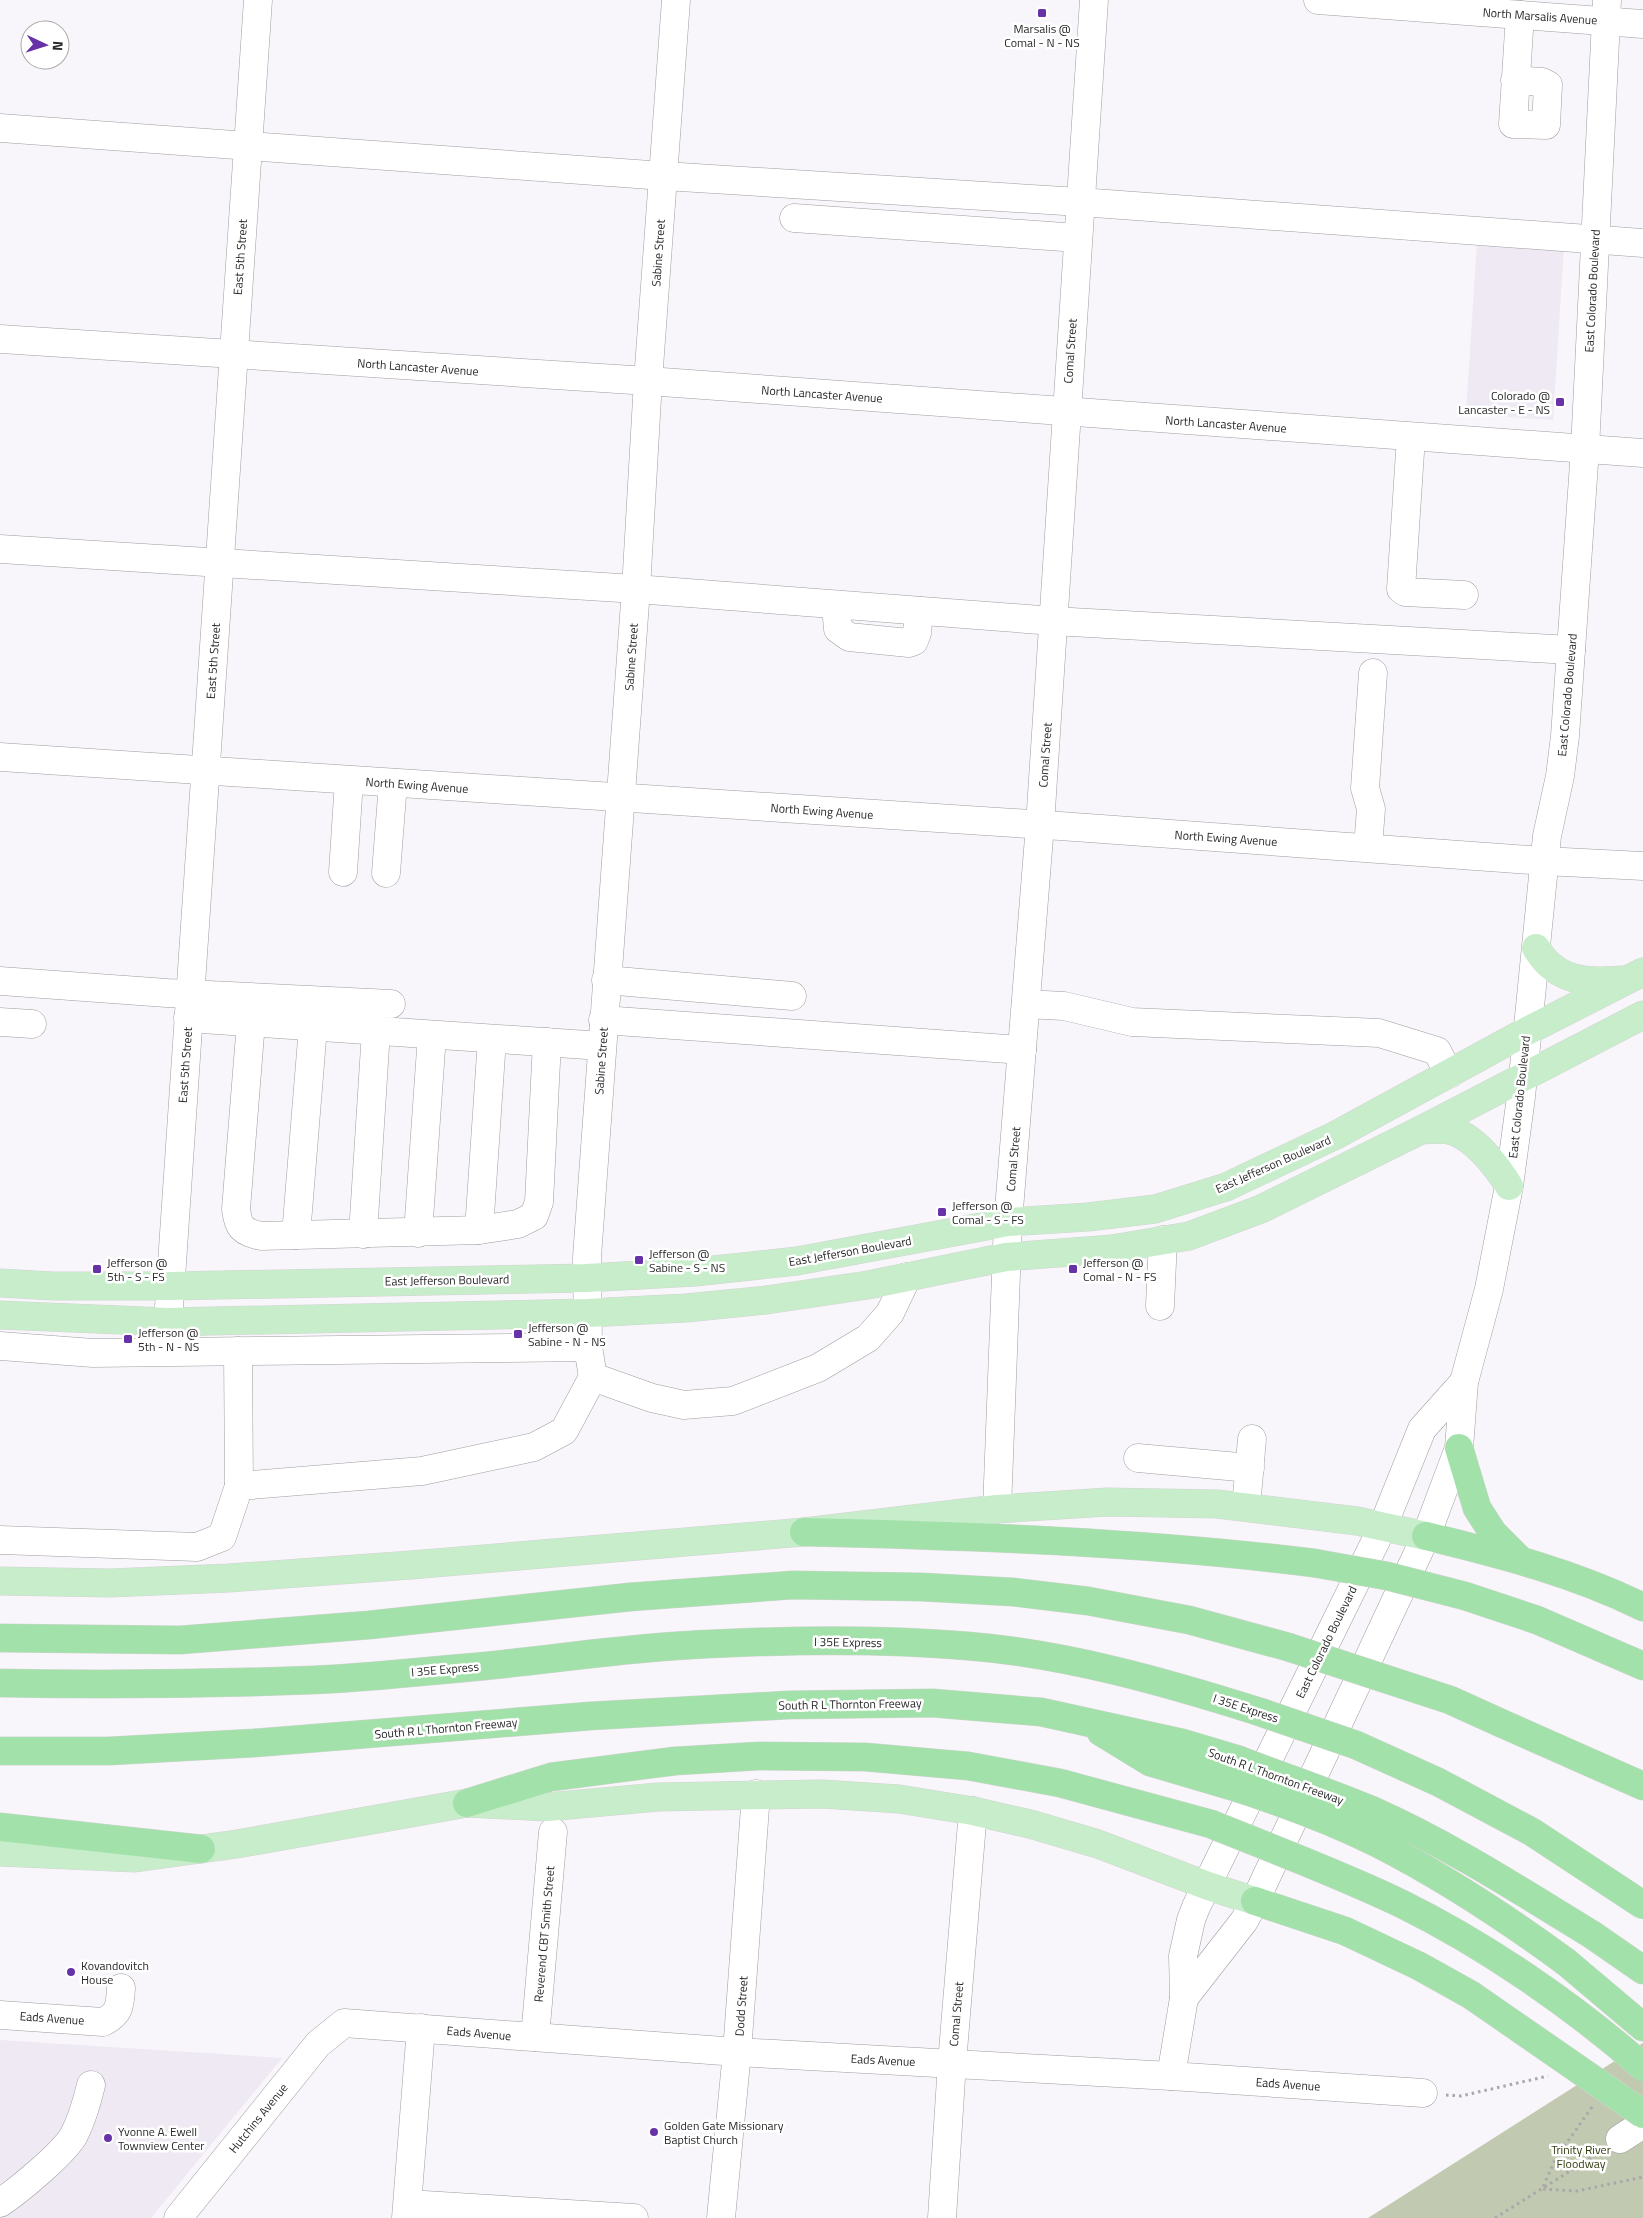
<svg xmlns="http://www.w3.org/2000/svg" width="1643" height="2218" viewBox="0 0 1643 2218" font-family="'Titillium Web',sans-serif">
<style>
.built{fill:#eee9f3}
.green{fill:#c1c9b0}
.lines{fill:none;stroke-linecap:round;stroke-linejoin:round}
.minor-casing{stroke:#9f9da0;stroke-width:29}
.major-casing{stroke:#d4d4d4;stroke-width:29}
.highway-casing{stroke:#d4d4d4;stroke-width:29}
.path{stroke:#a9a7aa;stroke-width:3;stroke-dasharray:2.5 4;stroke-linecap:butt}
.minor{stroke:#fff;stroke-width:28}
.major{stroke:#c7edcb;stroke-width:28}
.highway{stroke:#a2e1a9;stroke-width:28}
.highway-bridge-casing{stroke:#d4d4d4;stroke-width:29;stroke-linecap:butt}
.highway-bridge{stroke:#a2e1a9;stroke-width:28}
.poi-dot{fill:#6731a8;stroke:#fff;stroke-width:2}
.labels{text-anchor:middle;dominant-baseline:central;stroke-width:5;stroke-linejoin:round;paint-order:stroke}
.street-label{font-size:12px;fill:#2a292a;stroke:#fff}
.poi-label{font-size:12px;fill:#2a292a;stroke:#fff;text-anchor:start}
.park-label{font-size:12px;fill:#313c0d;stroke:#fff}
</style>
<rect width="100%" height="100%" fill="#f8f6fa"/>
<g class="built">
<polygon points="1477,241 1564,246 1553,420 1466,414"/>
<polygon points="0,2040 282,2058 151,2218 0,2218"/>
</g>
<polygon class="green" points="1643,2043 1643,2218 1368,2218"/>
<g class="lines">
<defs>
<g id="minor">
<polyline points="676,0 648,381 636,589 587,1257 588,1347 593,1377 652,1398 684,1405 733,1401 818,1368 868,1338 890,1313 907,1277"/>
<polyline points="1318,0 1643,24"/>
<polyline points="1515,80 1542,82 1548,85 1546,125 1513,124 1520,15"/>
<polyline points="0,128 664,176 1080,202 1643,243"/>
<polyline points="794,218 1078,238"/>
<polyline points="0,339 648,381 1643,453"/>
<polyline points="1411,437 1401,589 1405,592 1464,595"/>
<polyline points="0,549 636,589 1053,621 1571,650"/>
<polyline points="836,606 838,629 849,637 909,643 914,641 917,633 919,611"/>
<polyline points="0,757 1060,826 1544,861 1643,866"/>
<polyline points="1368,847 1371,809 1365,788 1373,673"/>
<polyline points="343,872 349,781"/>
<polyline points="386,873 393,783"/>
<polyline points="606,980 792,996"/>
<polyline points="0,981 167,993 391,1004"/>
<polyline points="1026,1004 1064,1006 1132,1022 1379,1033 1437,1051 1449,1074"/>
<polyline points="188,1018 602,1046"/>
<polyline points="603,1020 1022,1050"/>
<polyline points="0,1022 32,1024"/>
<path d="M251 1022 236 1209C239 1229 242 1231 261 1236L479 1230 518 1224 534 1216 539 1202 547 1042"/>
<polyline points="479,1230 492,1039"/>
<polyline points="418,1233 432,1035"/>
<polyline points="363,1234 376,1031"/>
<polyline points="296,1235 313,1027"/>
<polyline points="1160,1306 1163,1240"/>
<polyline points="168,1322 258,0"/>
<polyline points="0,1346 93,1353 588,1347"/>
<polyline points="238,1351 239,1486"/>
<polyline points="1138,1458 1250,1468"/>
<polyline points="1246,1507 1252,1439"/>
<polyline points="997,1509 1008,1222 1040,825 1094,0"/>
<polyline points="0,1540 197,1547 222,1537 239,1486 422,1471 534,1447 564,1431 593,1377"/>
<polyline points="1184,1998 1244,1921 1255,1901 1426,1536 1459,1448 1464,1382 1489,1289 1509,1186 1521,1097 1547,836 1560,776 1565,736 1585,449 1607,0"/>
<path d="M0 2015 103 2022C120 2014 120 2005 121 1988"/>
<polyline points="535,2037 553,1832"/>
<polyline points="1171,2076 1184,1998 1183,1956 1191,1920 1196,1907 1383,1526 1422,1429 1464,1382"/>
<polyline points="1620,2139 1643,2124"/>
<path d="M0 2203C19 2190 63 2154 74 2135 82 2119 87 2102 91 2085"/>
<polyline points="408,2204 634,2218"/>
<polyline points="178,2218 318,2044 344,2023 737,2052 1171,2076 1423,2093"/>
<polyline points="406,2218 421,2028"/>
<polyline points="721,2218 737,2052 756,1794"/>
<polyline points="942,2218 952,2063 973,1811"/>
</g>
<g id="major">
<path d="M1536 948C1540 954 1545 962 1551 966 1570 983 1598 982 1622 980"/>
<path d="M1421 1130C1430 1130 1441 1128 1449 1130 1473 1135 1497 1166 1509 1186"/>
<polyline points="0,1283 53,1286 170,1286 586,1278 695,1272 797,1261 1008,1222 1088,1217 1155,1209 1226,1187 1336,1135 1527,1031 1643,972"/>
<polyline points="0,1315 168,1322 587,1313 686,1308 766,1300 868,1285 1006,1257 1112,1249 1189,1236 1261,1209 1421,1130 1643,1015"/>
<polyline points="0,1581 110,1583 229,1578 411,1565 804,1532 997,1509 1108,1502 1217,1504 1357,1521 1426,1536"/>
<polyline points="0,1852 135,1858 237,1844 467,1803 547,1807 658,1797 822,1794 899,1799 973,1811 1030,1824 1098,1844 1208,1886 1255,1901"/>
</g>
<g id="highway">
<polyline points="1459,1448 1477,1508 1493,1533 1519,1559"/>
<path d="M804 1532C974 1536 1145 1542 1314 1563"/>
<path d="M1426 1536C1500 1554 1574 1573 1643 1607"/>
<polyline points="1537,1620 1643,1666"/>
<polyline points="0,1638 180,1640 369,1625 630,1597 793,1585 921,1587 1013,1592 1088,1601 1189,1620 1288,1647"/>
<path d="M0 1683C104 1685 208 1684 313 1680 359 1678 406 1673 452 1669 527 1663 600 1651 675 1646 772 1640 871 1638 968 1646 1067 1654 1165 1682 1260 1712"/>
<polyline points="1503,1724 1643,1786"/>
<polyline points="1101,1732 1150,1762 1228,1785"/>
<polyline points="0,1751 109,1751 254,1743 590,1716 788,1705 932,1703 1041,1712 1182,1743 1239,1760"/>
<polyline points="467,1803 551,1777 675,1761 759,1756 865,1757 968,1766 1060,1783 1211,1824"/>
<polyline points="0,1827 201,1849"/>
<polyline points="1255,1901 1345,1931 1419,1966 1471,1995"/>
<polyline points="1591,1934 1643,1970"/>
<polyline points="1566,1962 1643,2027"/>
</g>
</defs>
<use href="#minor" class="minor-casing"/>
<use href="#major" class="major-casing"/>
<use href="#highway" class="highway-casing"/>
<g class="path">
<polyline points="1446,2095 1461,2096 1548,2076"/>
<polyline points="1592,2107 1556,2158 1542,2189 1577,2191 1643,2177"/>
<polyline points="1495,2218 1602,2151"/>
</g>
<use href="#minor" class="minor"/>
<use href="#major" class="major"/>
<use href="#highway" class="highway"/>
<defs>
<g id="highway-bridge">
<polyline points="1314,1563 1387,1576 1465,1596 1537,1620"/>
<polyline points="1288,1647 1450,1700 1503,1724"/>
<polyline points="1260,1712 1356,1745 1438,1782 1532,1832 1643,1905"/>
<path d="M1239 1760C1283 1777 1328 1792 1371 1810 1448 1844 1519 1890 1591 1934"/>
<path d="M1228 1785C1279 1801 1329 1819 1377 1843 1444 1877 1506 1918 1566 1962"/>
<path d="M1211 1824C1275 1850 1340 1874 1402 1904 1485 1945 1574 2006 1643 2067"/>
<polyline points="1471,1995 1643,2114"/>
</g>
</defs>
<use href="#highway-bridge" class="highway-bridge-casing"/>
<use href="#highway-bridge" class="highway-bridge"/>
</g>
<g class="poi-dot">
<rect x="1037" y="8" width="10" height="10" rx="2.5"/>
<rect x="1555" y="397" width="10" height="10" rx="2.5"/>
<rect x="937" y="1207" width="10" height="10" rx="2.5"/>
<rect x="634" y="1255" width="10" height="10" rx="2.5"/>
<rect x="92" y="1264" width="10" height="10" rx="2.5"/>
<rect x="1068" y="1264" width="10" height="10" rx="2.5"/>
<rect x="513" y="1329" width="10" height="10" rx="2.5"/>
<rect x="123" y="1334" width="10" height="10" rx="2.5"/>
<circle cx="71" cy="1972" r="5"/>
<circle cx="654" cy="2132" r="5"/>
<circle cx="108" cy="2138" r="5"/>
</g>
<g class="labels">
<g class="street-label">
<text transform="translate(1540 16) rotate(4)">North Marsalis Avenue</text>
<text transform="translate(658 253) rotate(-86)">Sabine Street</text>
<text transform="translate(240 257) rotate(-86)">East 5th Street</text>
<text transform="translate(1592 291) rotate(-87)">East Colorado Boulevard</text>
<text transform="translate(1070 351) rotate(-86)">Comal Street</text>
<text transform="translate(418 367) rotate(4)">North Lancaster Avenue</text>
<text transform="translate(822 394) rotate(4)">North Lancaster Avenue</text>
<text transform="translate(1226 424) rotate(4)">North Lancaster Avenue</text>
<text transform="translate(631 657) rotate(-86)">Sabine Street</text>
<text transform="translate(213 661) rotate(-86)">East 5th Street</text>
<text transform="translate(1567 695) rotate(-85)">East Colorado Boulevard</text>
<text transform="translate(1045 755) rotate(-86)">Comal Street</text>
<text transform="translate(417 785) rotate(4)">North Ewing Avenue</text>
<text transform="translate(822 811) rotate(4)">North Ewing Avenue</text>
<text transform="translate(1226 838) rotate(4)">North Ewing Avenue</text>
<text transform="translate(601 1061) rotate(-86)">Sabine Street</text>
<text transform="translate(185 1065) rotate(-86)">East 5th Street</text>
<text transform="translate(1519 1097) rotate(-84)">East Colorado Boulevard</text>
<text transform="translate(1013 1159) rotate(-85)">Comal Street</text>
<text transform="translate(1273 1164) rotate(-24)">East Jefferson Boulevard</text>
<text transform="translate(850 1251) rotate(-10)">East Jefferson Boulevard</text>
<text transform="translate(447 1280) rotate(-1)">East Jefferson Boulevard</text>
<text transform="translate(848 1642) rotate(1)">I 35E Express</text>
<text transform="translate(1326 1642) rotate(-64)">East Colorado Boulevard</text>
<text transform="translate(445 1669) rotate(-5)">I 35E Express</text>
<text transform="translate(850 1704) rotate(-1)">South R L Thornton Freeway</text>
<text transform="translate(1246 1708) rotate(18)">I 35E Express</text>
<text transform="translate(446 1728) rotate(-5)">South R L Thornton Freeway</text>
<text transform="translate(1276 1776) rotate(20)">South R L Thornton Freeway</text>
<text transform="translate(544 1934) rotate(-85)">Reverend CBT Smith Street</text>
<text transform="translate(741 2006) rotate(-86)">Dodd Street</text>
<text transform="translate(956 2014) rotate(-85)">Comal Street</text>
<text transform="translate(52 2018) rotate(4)">Eads Avenue</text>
<text transform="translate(479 2033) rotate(5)">Eads Avenue</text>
<text transform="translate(883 2060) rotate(3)">Eads Avenue</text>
<text transform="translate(1288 2084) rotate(4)">Eads Avenue</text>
<text transform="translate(258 2118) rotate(-51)">Hutchins Avenue</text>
</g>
<g class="poi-label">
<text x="1042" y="28" text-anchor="middle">Marsalis @<tspan x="1042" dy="14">Comal - N - NS</tspan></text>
<text x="1550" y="395" text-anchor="end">Colorado @<tspan x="1550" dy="14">Lancaster - E - NS</tspan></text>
<text x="952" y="1205">Jefferson @<tspan x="952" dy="14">Comal - S - FS</tspan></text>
<text x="649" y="1253">Jefferson @<tspan x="649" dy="14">Sabine - S - NS</tspan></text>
<text x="107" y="1262">Jefferson @<tspan x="107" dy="14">5th - S - FS</tspan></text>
<text x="1083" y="1262">Jefferson @<tspan x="1083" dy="14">Comal - N - FS</tspan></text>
<text x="528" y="1327">Jefferson @<tspan x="528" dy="14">Sabine - N - NS</tspan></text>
<text x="138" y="1332">Jefferson @<tspan x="138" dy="14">5th - N - NS</tspan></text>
<text x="81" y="1965">Kovandovitch<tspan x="81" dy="14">House</tspan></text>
<text x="664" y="2125">Golden Gate Missionary<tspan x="664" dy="14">Baptist Church</tspan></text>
<text x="118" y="2131">Yvonne A. Ewell<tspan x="118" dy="14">Townview Center</tspan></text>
</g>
<g class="park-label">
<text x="1581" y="2149">Trinity River<tspan x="1581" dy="14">Floodway</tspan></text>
</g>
</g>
<g transform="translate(45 45) rotate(94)"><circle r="24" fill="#ffffff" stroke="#aaa9aa"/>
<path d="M0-4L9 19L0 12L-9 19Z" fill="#6731a8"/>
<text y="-8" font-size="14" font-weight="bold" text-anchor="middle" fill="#2a292a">N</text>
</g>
</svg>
